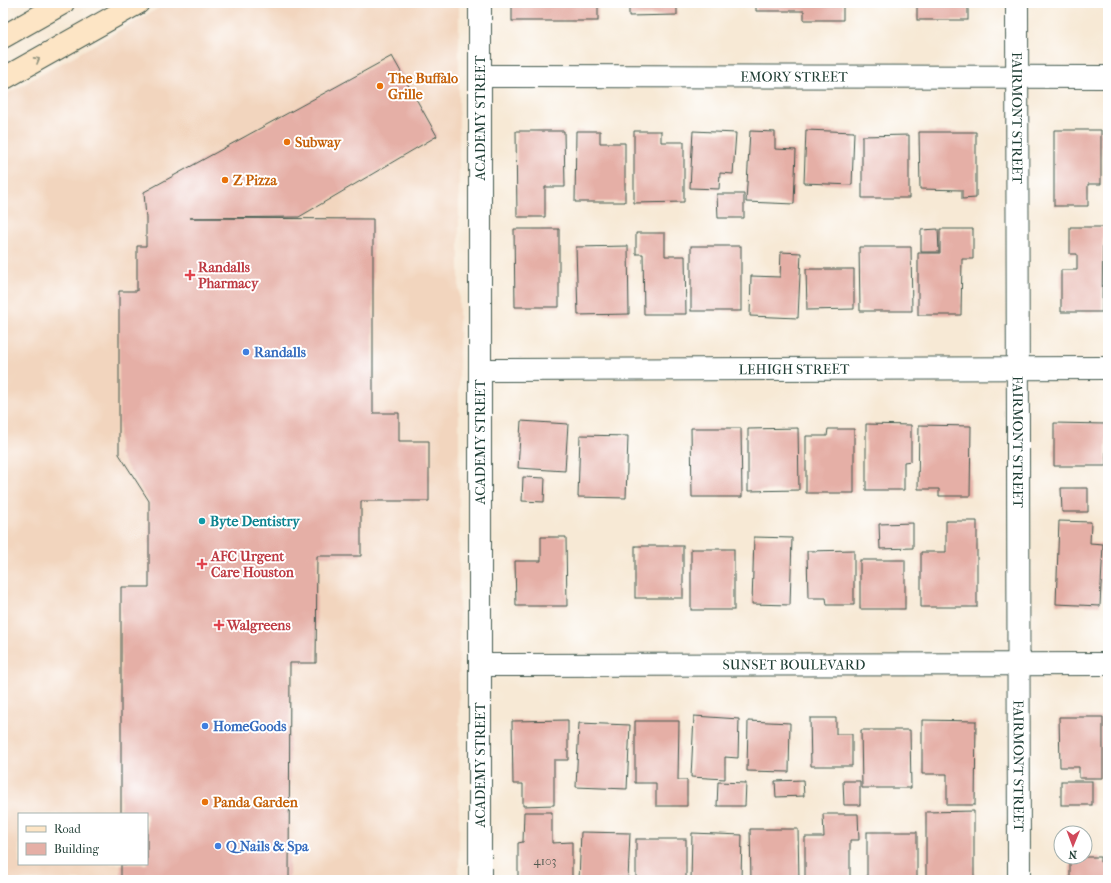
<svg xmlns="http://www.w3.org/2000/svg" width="1111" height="883" viewBox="0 0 1111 883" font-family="'IM FELL French Canon',serif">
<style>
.built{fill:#f2d5be;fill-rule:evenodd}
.building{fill:#e5afa6}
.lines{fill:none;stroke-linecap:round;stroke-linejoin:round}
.minor-casing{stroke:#3f574c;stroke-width:24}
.secondary-casing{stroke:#3f574c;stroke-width:24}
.minor{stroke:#fff;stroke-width:22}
.secondary{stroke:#fde5c5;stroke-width:22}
.oneway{stroke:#8e917c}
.food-dot{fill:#e8710a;stroke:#fff;stroke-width:1.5}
.health-dot{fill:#e0444e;stroke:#fff;stroke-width:1.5}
.shop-dot{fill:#3f7fe0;stroke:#fff;stroke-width:1.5}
.culture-dot{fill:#0f9aa8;stroke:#fff;stroke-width:1.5}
.labels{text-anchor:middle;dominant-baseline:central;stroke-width:4;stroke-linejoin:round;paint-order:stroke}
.number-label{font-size:12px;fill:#505a50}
.street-label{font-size:14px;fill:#1f3d34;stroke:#fff}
.food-label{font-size:14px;font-weight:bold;fill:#c56008;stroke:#fff;text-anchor:start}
.health-label{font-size:14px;font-weight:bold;fill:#be3a42;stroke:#fff;text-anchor:start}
.shop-label{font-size:14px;font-weight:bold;fill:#366cbe;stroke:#fff;text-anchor:start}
.culture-label{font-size:14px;font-weight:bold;fill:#0d838f;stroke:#fff;text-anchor:start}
</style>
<rect width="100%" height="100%" fill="#fff"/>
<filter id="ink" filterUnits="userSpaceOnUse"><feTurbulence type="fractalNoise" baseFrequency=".025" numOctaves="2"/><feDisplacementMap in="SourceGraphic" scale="8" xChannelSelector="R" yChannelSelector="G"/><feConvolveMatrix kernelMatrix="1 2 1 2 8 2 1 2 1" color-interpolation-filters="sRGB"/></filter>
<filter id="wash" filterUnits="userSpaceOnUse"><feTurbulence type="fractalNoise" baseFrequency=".012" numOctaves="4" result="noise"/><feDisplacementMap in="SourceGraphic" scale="16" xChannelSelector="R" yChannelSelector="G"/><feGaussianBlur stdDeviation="0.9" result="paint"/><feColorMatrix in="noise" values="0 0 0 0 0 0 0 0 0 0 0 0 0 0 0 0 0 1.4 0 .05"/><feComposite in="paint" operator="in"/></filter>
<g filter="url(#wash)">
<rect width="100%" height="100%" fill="#f7e9d5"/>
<path class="built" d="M168 3H459V880H3V96ZM19 814H147V864H19Z"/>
<g id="blocks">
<g class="building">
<rect x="512" y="3" width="86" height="18"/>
<polygon points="629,3 677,3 677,15 629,16"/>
<polygon points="756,3 843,3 843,20 804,20 804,11 756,11"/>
<rect x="917" y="3" width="51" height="17"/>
<polygon points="392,56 437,136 299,217 190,218 373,219 373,413 399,413 399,441 429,441 429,501 361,501 361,556 317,556 316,663 290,663 289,880 121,880 121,864 147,864 147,814 121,814 121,587 149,587 149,501 119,454 119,291 137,291 137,246 146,246 146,218 144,192"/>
<polygon points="806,130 854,132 852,185 804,183"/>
<polygon points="1054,130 1101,130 1101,184 1088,184 1088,206 1054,206"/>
<polygon points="516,131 564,131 565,187 545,187 545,217 517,217"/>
<polygon points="576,131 600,131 600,143 625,143 625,202 575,202"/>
<polygon points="634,131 661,131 661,142 684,142 684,202 634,203"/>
<polygon points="693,131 736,133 733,174 720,173 719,189 690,188"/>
<polygon points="750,131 775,132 775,149 796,150 794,204 746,202"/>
<polygon points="919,132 976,132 976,198 962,199 962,190 920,189"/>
<polygon points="909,135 909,198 862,198 862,136"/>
<polygon points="717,194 744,194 744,218 718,218"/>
<polygon points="1070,227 1103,227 1102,312 1061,312 1061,270 1077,270 1077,254 1070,254"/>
<polygon points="514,229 559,229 559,307 515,307"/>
<polygon points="938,229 939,252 921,252 921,230"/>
<polygon points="940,229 973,229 973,259 962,259 961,315 918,315 918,253 940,253"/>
<polygon points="636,233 665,233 665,256 685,256 686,314 644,314 643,254 636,254"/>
<polygon points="628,246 629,314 578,315 576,247"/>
<rect x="691" y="246" width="50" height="65"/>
<polygon points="859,247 911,247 912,311 860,311"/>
<polygon points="781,252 801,253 798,318 750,316 751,276 780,277"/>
<polygon points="806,269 854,269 854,309 807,310"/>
<polygon points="521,421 568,424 565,471 518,468"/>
<polygon points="1054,423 1106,424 1106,466 1054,466"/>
<polygon points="866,424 911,425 911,461 904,462 904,490 866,490"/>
<polygon points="919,425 971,426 970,496 939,496 939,489 918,489"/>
<polygon points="691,428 741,428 742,497 692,497"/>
<polygon points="798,428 799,490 748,491 748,429"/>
<polygon points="828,429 854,429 854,493 806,493 806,436 827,436"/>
<polygon points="580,435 628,436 626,498 578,497"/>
<polygon points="523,477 545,478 544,502 522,501"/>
<polygon points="1061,488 1088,488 1088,512 1062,512"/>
<polygon points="946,521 977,521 977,607 921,607 921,552 946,552"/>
<polygon points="1059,521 1091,522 1090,543 1103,544 1100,606 1056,604"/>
<polygon points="913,523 913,548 880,549 879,524"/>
<polygon points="541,537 566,537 567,606 516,606 515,561 541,561"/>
<polygon points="754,537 792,538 790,605 752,604"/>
<rect x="635" y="546" width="48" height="52"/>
<rect x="691" y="549" width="43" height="61"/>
<polygon points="854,550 854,605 827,605 826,598 808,598 807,551"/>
<rect x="860" y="560" width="45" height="49"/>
<polygon points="694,716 739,719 738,758 725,757 725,779 691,777"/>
<polygon points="1059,717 1103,717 1103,778 1079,778 1079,767 1060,767"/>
<polygon points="810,718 836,718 836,734 852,734 852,766 811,766"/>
<polygon points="568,720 568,760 554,760 554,805 523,806 523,784 513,784 512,721"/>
<polygon points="922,720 976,721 975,805 947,805 947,774 922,774"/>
<polygon points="635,721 679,721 678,780 687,780 687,806 656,806 656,783 635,783"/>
<polygon points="748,721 790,723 789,772 747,771"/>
<polygon points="579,723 630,725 627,789 576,787"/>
<polygon points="861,730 910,730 911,788 862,788"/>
<polygon points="803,780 804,796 776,797 775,781"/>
<polygon points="843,781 860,781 860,805 844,805"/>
<rect x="1061" y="781" width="31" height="24"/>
<polygon points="718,782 746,783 745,806 717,806"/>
<polygon points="974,811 974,880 926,880 926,812"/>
<polygon points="524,812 552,812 552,843 572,842 572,880 518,880 518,843 523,842"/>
<polygon points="823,814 858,814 859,840 850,840 850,880 805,880 805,837 824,837"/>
<polygon points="750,829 798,829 799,880 751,880"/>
<polygon points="581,832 630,833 628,880 579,880"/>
<rect x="867" y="832" width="50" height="48"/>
<polygon points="692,833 742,835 741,880 691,880"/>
<rect x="636" y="839" width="50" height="41"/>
<polygon points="1070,857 1100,857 1100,862 1108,862 1108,880 1070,880"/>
</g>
</g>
</g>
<g filter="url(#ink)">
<use href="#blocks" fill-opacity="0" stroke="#3f574c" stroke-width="1"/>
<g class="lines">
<defs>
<g id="minor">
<path id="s1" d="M1017 3 1019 880"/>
<path id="s2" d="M481 76 1108 77"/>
<path id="s3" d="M480 370 1108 368"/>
<path id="s4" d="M480 665 1108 664"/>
<polyline points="480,880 480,3"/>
</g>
<g id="secondary">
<polyline points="3,37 63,3"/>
<polyline points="3,79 138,3"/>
</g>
</defs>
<use href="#minor" class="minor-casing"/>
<use href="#secondary" class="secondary-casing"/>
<use href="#minor" class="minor"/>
<use href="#secondary" class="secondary"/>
</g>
<defs><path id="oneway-chevron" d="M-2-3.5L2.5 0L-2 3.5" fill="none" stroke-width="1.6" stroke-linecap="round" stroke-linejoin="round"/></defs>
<use class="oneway" href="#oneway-chevron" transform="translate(37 60) rotate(-29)"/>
</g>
<g class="food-dot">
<circle cx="380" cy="86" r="4"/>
<circle cx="287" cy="142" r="4"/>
<circle cx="225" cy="180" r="4"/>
<circle cx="205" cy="802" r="4"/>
</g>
<g class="health-dot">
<path d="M188 269h4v4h4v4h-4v4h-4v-4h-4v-4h4z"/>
<path d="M200 558h4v4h4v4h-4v4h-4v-4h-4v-4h4z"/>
<path d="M217 619h4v4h4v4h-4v4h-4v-4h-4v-4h4z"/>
</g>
<g class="shop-dot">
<circle cx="246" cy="352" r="4"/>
<circle cx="205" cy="726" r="4"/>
<circle cx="218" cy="846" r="4"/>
</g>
<circle class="culture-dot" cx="202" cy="521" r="4"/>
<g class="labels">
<g class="number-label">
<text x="545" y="861">4103</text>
</g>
<g class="street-label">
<text stroke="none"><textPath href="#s2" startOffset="313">EMORY STREET</textPath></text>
<text transform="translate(480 118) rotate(-90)">ACADEMY STREET</text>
<text stroke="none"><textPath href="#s1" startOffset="115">FAIRMONT STREET</textPath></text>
<text stroke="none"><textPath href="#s3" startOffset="314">LEHIGH STREET</textPath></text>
<text stroke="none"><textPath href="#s1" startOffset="439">FAIRMONT STREET</textPath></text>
<text transform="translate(480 442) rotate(-90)">ACADEMY STREET</text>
<text stroke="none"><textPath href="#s4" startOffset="314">SUNSET BOULEVARD</textPath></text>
<text transform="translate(480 765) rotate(-90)">ACADEMY STREET</text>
<text stroke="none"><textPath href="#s1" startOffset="763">FAIRMONT STREET</textPath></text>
</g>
<g class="food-label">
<text x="388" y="78">The Buffalo<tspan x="388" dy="16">Grille</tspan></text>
<text x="295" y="142">Subway</text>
<text x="233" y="180">Z Pizza</text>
<text x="213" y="802">Panda Garden</text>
</g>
<g class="health-label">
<text x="198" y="267">Randalls<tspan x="198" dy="16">Pharmacy</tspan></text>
<text x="211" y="556">AFC Urgent<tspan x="211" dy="16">Care Houston</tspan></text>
<text x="227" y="625">Walgreens</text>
</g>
<g class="shop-label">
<text x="254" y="352">Randalls</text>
<text x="213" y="726">HomeGoods</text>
<text x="226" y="846">Q Nails &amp; Spa</text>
</g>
<g class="culture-label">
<text x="210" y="521">Byte Dentistry</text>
</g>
</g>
<rect width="1111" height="883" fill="none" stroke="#fff" stroke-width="16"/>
<rect x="18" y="813" width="130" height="52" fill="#ffffff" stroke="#a5b1ae"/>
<rect x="26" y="826" width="20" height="6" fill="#fde5c5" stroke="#a5b1ae"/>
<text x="54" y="833" font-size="12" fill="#1f3d34">Road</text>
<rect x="26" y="843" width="20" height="12" fill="#e5afa6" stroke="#a5b1ae"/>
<text x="54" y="853" font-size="12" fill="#1f3d34">Building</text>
<g transform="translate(1073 845) rotate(181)"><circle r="19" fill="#ffffff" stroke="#a5b1ae"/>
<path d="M0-3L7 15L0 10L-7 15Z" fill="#d1495b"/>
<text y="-6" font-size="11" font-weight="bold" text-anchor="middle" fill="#1f3d34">N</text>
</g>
</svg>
